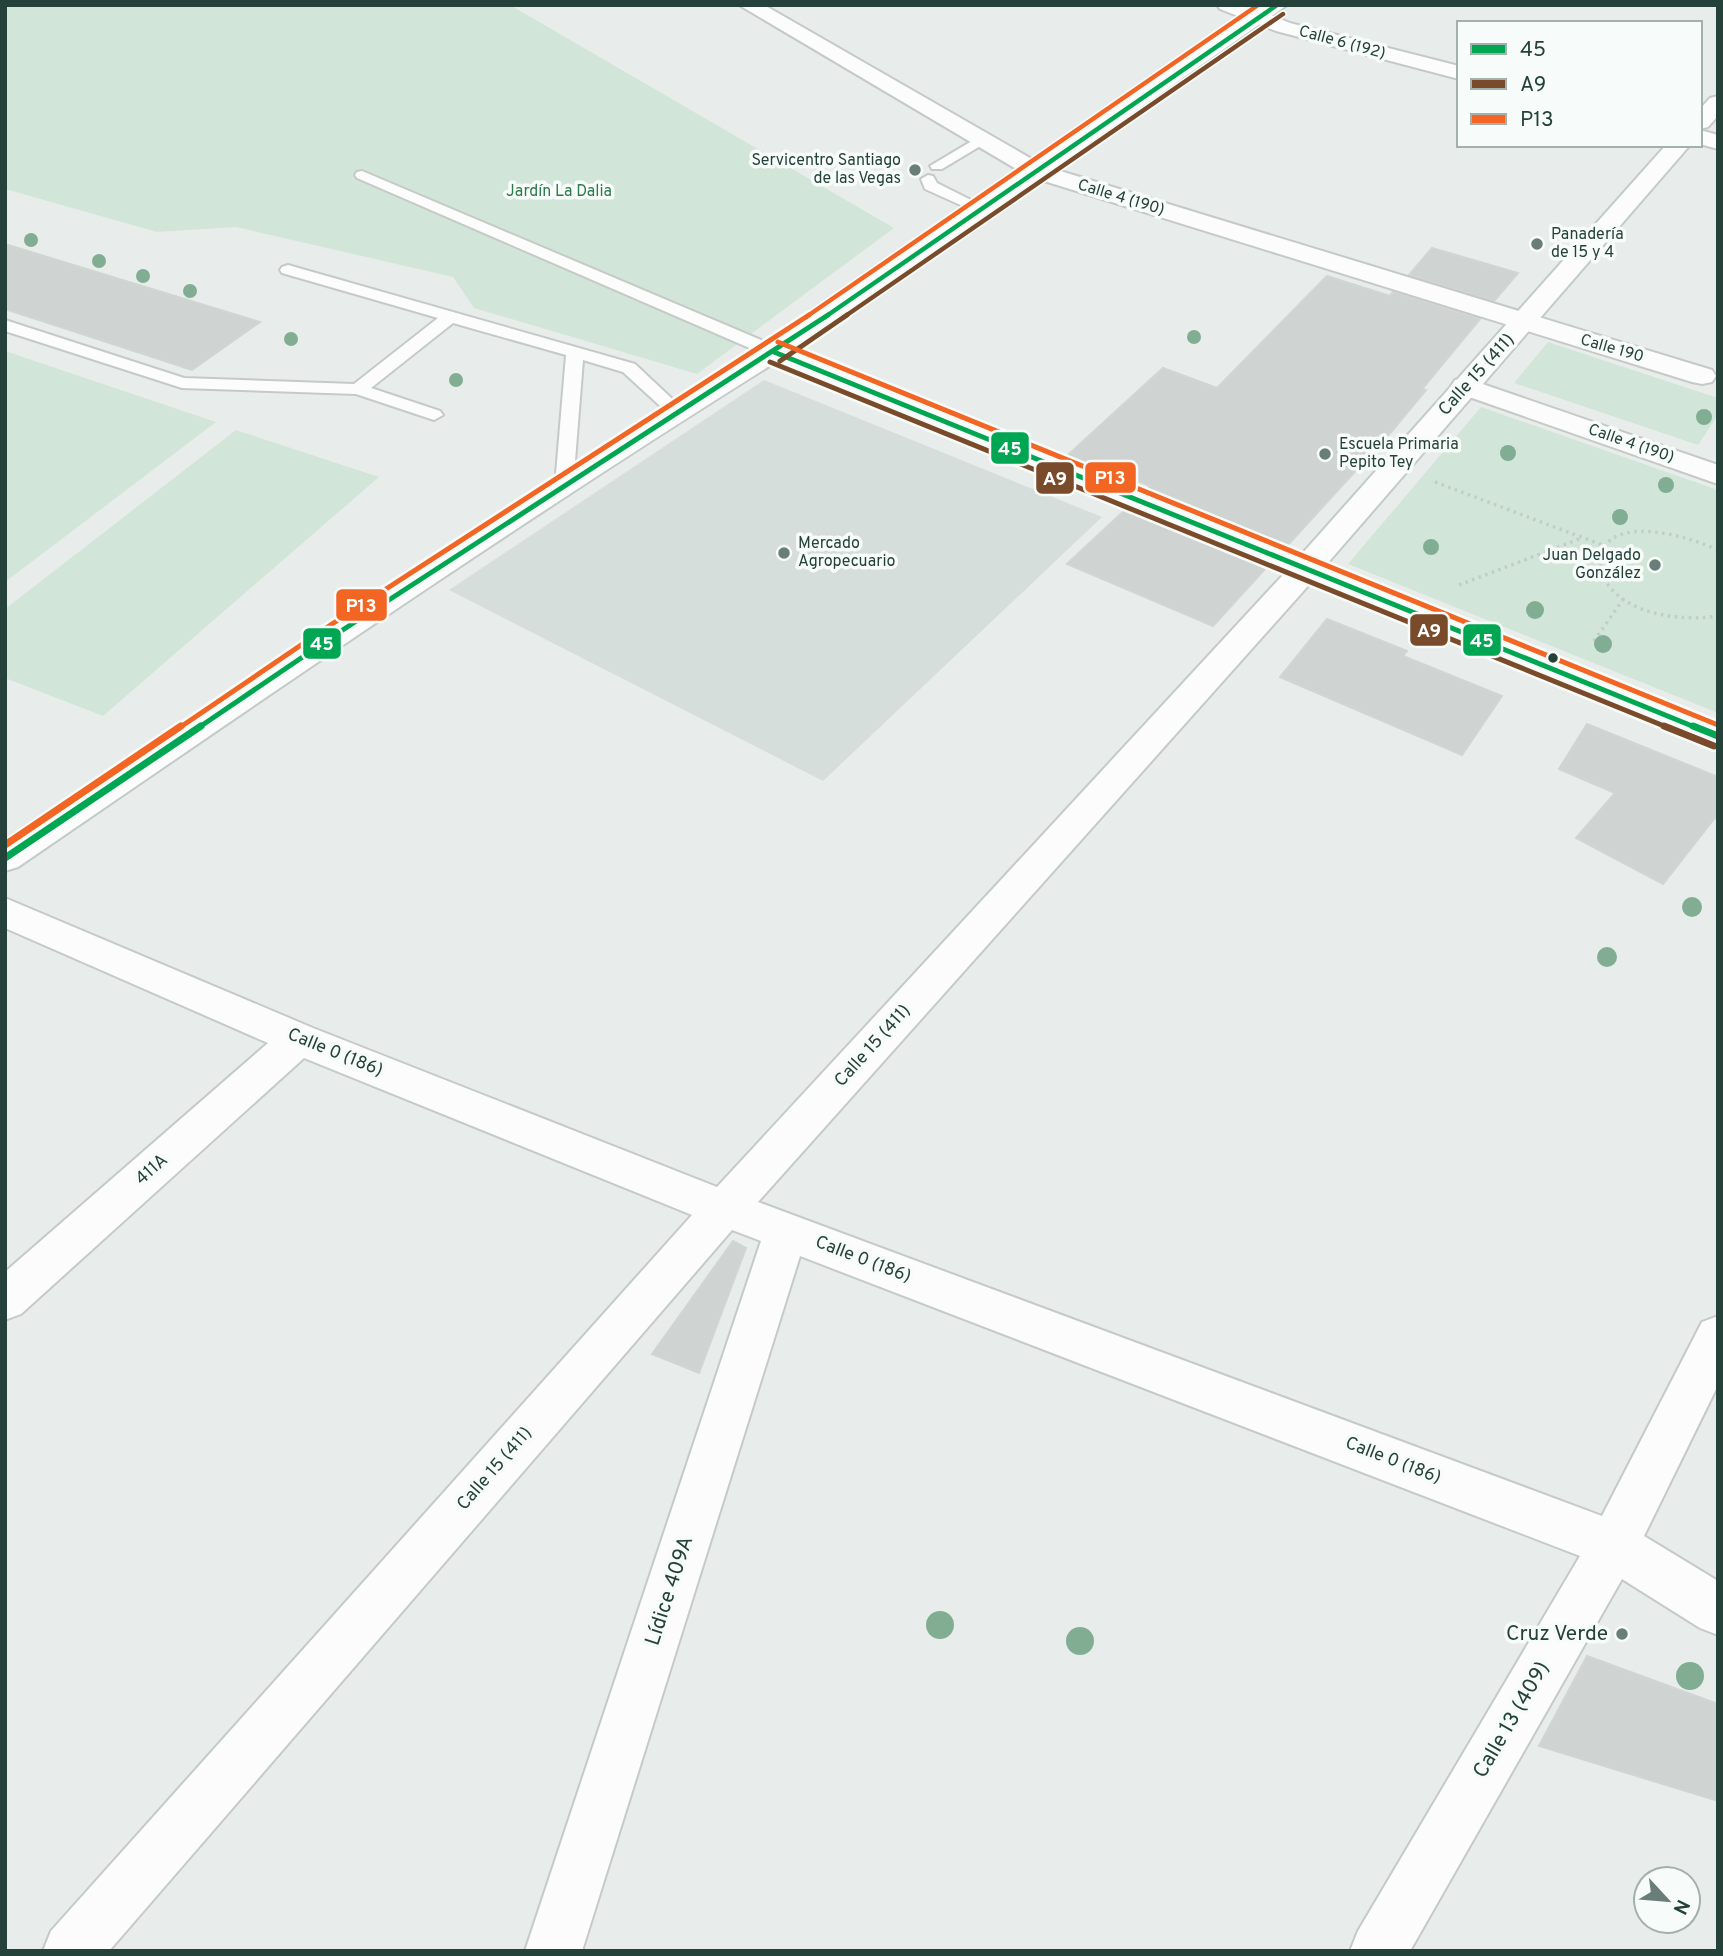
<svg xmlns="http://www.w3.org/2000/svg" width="1723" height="1956" viewBox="0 0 1723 1956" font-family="Overpass,sans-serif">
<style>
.built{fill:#d6dedb}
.green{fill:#d1e6d8}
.building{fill:#cfd4d2;stroke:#d1d6d4;stroke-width:2}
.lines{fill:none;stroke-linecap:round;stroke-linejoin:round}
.lane-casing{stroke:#c5cac8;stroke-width:4}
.street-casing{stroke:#c5cac8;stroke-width:4}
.secondary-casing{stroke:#c3cbc8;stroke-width:4}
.path{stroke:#c3ccca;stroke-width:3.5;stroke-dasharray:2.5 4.5;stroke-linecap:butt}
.lane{fill:#fcfcfc;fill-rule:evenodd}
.street{fill:#fcfcfc;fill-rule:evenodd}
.secondary{fill:#fcfcfc;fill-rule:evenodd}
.bus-1-far2-casing{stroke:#f7fbf9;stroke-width:8}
.bus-1-far1-casing{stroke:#f7fbf9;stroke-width:10}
.bus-1-casing{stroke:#f7fbf9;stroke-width:12}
.bus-2-far2-casing{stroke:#f7fbf9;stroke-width:8}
.bus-2-far1-casing{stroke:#f7fbf9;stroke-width:10}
.bus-2-casing{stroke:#f7fbf9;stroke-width:12}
.bus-3-far2-casing{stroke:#f7fbf9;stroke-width:8}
.bus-3-far1-casing{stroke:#f7fbf9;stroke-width:10}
.bus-3-casing{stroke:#f7fbf9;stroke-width:12}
.bus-1-far2{stroke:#00a651;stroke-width:4.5}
.bus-1-far1{stroke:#00a651;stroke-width:5}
.bus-1{stroke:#00a651;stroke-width:7}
.bus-2-far2{stroke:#7a4b2a;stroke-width:4.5}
.bus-2-far1{stroke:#7a4b2a;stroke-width:5}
.bus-2{stroke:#7a4b2a;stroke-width:7}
.bus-3-far2{stroke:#f26522;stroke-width:4.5}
.bus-3-far1{stroke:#f26522;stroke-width:5}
.bus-3{stroke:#f26522;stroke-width:7}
.tree{fill:#81ae93}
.poi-dot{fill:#697e78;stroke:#f7fbf9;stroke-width:2.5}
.bus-dot{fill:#24423a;stroke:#f7fbf9;stroke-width:2.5}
.labels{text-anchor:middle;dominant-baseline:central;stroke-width:7;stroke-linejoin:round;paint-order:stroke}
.far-street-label{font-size:16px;fill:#24423a;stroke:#f7fbf9}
.far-poi-label{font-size:16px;fill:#24423a;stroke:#f7fbf9;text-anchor:start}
.far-park-label{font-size:16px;fill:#2d7a4b;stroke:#f7fbf9}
.street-label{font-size:18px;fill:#24423a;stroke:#f7fbf9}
.near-street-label{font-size:21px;fill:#24423a;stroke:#f7fbf9}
.near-poi-label{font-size:21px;fill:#24423a;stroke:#f7fbf9;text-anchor:end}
.line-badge{stroke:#f7fbf9;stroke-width:2.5}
.badge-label{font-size:19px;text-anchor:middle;font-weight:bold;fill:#fff}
</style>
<rect width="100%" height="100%" fill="#e8edeb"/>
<polygon class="built" points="764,380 1102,517 823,781 449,590"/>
<g class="green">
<polygon points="5,5 510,5 894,228 697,374 474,308 453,277 236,227 157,232 5,189"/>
<polygon points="1548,342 1718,398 1718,415 1698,445 1514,383"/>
<polygon points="5,351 216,422 5,582"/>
<polygon points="1481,407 1718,490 1718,713 1348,564"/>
<polygon points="236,430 379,477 103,716 5,678 5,609"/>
</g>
<g class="building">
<polygon points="5,244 260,322 192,370 5,309"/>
<polygon points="1432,248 1518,273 1494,301 1409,275"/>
<polygon points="1327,276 1390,296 1393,292 1480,319 1422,389 1426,390 1392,431 1287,546 1146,490 1150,486 1068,455 1163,368 1217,388"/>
<polygon points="1125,510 1266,568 1213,626 1067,564"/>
<polygon points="1327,619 1407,651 1403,656 1502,696 1462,755 1280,677"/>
<polygon points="1587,724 1718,777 1718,814 1663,884 1576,838 1615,793 1559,769"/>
<polygon points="733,1241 746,1248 699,1373 652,1354"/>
<polygon points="1587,1656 1718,1704 1718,1801 1539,1746"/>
</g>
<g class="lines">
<defs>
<g id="lane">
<polygon points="982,135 987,136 989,139 987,142 942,169 932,169 930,166"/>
<polygon points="362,171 780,348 782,352 774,357 768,356 357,178 355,175 357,172"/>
<polygon points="928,175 933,176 937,183 989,209 986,212 976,212 925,189 921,179"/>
<polygon points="288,265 635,364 686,412 683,416 671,416 623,372 583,360 573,486 564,492 555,486 566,355 453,323 371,388 440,411 443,415 434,420 356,394 182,388 5,331 5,320 184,378 354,384 438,318 282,273 280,270 282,267"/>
</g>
<g id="street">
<polygon points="739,5 764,5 1044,166 1712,370 1716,376 1712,382 1702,384 1692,382 1028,176"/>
<polygon points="1217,5 1246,5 1290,23 1459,66 1459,79 1276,31 1220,9"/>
<polygon points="1700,130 1718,135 1718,149 1700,144"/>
<polygon points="1465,378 1718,465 1718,484 1455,392 1451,386 1455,380"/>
<polygon points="1305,560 1316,563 1320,570 1316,577 758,1202 1602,1516 1702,1322 1718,1316 1718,1385 1644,1536 1718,1581 1718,1635 1700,1628 1622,1579 1410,1951 1350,1951 1358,1931 1580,1556 800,1256 582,1951 525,1951 761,1241 732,1230 109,1951 43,1951 51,1931 692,1215 304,1058 21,1314 5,1320 5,1272 268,1043 5,928 5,898 313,1028 717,1187 1294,563"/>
</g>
<g id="secondary">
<path d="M1263 5H1287L794 350 1301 555 1666 145H1690L1326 565 1718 723V748L1294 577 776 362C518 523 268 696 18 867L5 871V840L327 626 765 346Z"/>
<polygon points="1718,96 1718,116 1708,127 1700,129 1700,109 1710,98"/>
</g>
</defs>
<use href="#lane" class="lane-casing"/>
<use href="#street" class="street-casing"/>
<use href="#secondary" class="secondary-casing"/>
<g class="path">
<polyline points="1435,482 1605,546"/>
<path d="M1718 550C1690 537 1608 511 1599 560 1604 612 1677 623 1718 616"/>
<polyline points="1459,585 1582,538"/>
<polyline points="1594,641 1624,598"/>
</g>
<use href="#lane" class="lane"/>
<use href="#street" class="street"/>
<use href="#secondary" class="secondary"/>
<defs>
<polyline id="bus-1-far2" points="825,317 1277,5"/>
<g id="bus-1-far1">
<polyline points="774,352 1697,728"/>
<polyline points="198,728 338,633 828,315"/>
</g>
<g id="bus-1">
<polyline points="1693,726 1718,736"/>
<polyline points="5,858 201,726"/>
</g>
<polyline id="bus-2-far2" points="844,317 1283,14"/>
<g id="bus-2-far1">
<polyline points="780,361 847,315"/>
<polyline points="770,362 1669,728"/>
</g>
<polyline id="bus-2" points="1664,726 1714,746"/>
<polyline id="bus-3-far2" points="806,317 1258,5"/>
<g id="bus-3-far1">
<polyline points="778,342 1718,725"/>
<polyline points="179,728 332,624 809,315"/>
</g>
<polyline id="bus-3" points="5,845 181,726"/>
</defs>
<use href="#bus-1-far2" class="bus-1-far2-casing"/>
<use href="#bus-1-far1" class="bus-1-far1-casing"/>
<use href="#bus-1" class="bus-1-casing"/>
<use href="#bus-2-far2" class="bus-2-far2-casing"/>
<use href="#bus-2-far1" class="bus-2-far1-casing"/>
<use href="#bus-2" class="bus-2-casing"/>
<use href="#bus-3-far2" class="bus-3-far2-casing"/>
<use href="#bus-3-far1" class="bus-3-far1-casing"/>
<use href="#bus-3" class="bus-3-casing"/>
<use href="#bus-1-far2" class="bus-1-far2"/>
<use href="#bus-1-far1" class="bus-1-far1"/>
<use href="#bus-1" class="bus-1"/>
<use href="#bus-2-far2" class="bus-2-far2"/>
<use href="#bus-2-far1" class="bus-2-far1"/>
<use href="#bus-2" class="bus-2"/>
<use href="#bus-3-far2" class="bus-3-far2"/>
<use href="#bus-3-far1" class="bus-3-far1"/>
<use href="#bus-3" class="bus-3"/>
</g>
<g class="tree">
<circle cx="31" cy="240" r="7"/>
<circle cx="99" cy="261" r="7"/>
<circle cx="143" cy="276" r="7"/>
<circle cx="190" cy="291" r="7"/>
<circle cx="1194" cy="337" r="7"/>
<circle cx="291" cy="339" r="7"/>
<circle cx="456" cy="380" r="7"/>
<circle cx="1704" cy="417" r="8"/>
<circle cx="1508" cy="453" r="8"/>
<circle cx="1666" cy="485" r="8"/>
<circle cx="1620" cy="517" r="8"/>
<circle cx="1431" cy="547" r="8"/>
<circle cx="1535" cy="610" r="9"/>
<circle cx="1603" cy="644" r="9"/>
<circle cx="1692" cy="907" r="10"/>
<circle cx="1607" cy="957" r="10"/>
<circle cx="940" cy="1625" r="14"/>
<circle cx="1080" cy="1641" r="14"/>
<circle cx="1690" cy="1676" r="14"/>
</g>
<g class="poi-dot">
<circle cx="915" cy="170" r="7"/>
<circle cx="1537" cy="244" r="7"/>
<circle cx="1325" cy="454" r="7"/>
<circle cx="784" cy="553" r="7"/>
<circle cx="1655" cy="565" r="7"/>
<circle cx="1622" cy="1634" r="7"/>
</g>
<circle class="bus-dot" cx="1553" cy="658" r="6"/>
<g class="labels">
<g class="far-street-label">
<text transform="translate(1342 43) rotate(15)">Calle 6 (192)</text>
<text transform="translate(1121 198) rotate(17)">Calle 4 (190)</text>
<text transform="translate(1612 349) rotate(16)">Calle 190</text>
<text transform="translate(1631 444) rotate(19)">Calle 4 (190)</text>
</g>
<g class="far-poi-label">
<text x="901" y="161" text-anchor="end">Servicentro Santiago<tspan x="901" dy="18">de las Vegas</tspan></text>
<text x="1551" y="235">Panadería<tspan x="1551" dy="18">de 15 y 4</tspan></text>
<text x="1339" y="445">Escuela Primaria<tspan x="1339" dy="18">Pepito Tey</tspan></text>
<text x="798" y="544">Mercado<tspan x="798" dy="18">Agropecuario</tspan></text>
<text x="1641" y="556" text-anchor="end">Juan Delgado<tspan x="1641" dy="18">González</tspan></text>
</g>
<g class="far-park-label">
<text x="559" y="192">Jardín La Dalia</text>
</g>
<g class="street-label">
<text transform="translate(1477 375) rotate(-48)">Calle 15 (411)</text>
<text transform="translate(873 1046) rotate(-48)">Calle 15 (411)</text>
<text transform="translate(335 1053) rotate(22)">Calle 0 (186)</text>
<text transform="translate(152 1170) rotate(-42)">411A</text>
<text transform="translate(863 1260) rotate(21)">Calle 0 (186)</text>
<text transform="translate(1393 1461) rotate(21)">Calle 0 (186)</text>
<text transform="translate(495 1469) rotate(-49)">Calle 15 (411)</text>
</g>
<g class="near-street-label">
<text transform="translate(670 1591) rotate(-72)">Lídice 409A</text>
<text transform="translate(1512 1720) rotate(-60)">Calle 13 (409)</text>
</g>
<g class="near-poi-label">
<text x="1608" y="1634">Cruz Verde</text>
</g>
</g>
<g class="line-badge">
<rect x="990" y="431" width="40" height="34" rx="7" fill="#00a651"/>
<rect x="1084" y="461" width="53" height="33" rx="7" fill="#f26522"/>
<rect x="1035" y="461" width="40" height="34" rx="7" fill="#7a4b2a"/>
<rect x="335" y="588" width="53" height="34" rx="7" fill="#f26522"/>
<rect x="1409" y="613" width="40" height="34" rx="7" fill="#7a4b2a"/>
<rect x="1462" y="623" width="40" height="34" rx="7" fill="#00a651"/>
<rect x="302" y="627" width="40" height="33" rx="7" fill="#00a651"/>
</g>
<g class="badge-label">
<text x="1010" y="455">45</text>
<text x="1110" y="484">P13</text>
<text x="1055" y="485">A9</text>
<text x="361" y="612">P13</text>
<text x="1429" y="637">A9</text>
<text x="1482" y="647">45</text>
<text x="322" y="650">45</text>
</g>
<rect width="1723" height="1956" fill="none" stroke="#24423a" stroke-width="14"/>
<rect x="1457" y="21" width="245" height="126" fill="#f7fbf9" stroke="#a3b1ad" stroke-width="2"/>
<rect x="1471" y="44" width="35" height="10" fill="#00a651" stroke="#a3b1ad" stroke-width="2"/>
<text x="1520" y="56" font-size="21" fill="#24423a">45</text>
<rect x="1471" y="79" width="35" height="10" fill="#7a4b2a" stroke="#a3b1ad" stroke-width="2"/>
<text x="1520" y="91" font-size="21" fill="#24423a">A9</text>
<rect x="1471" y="114" width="35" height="10" fill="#f26522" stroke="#a3b1ad" stroke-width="2"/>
<text x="1520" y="126" font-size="21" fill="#24423a">P13</text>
<g transform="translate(1667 1900) rotate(116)"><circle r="33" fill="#f7fbf9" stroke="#a3b1ad" stroke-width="2"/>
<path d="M0-5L12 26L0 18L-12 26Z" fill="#697e78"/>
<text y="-10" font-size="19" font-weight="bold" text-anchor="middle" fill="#24423a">N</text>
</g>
</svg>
